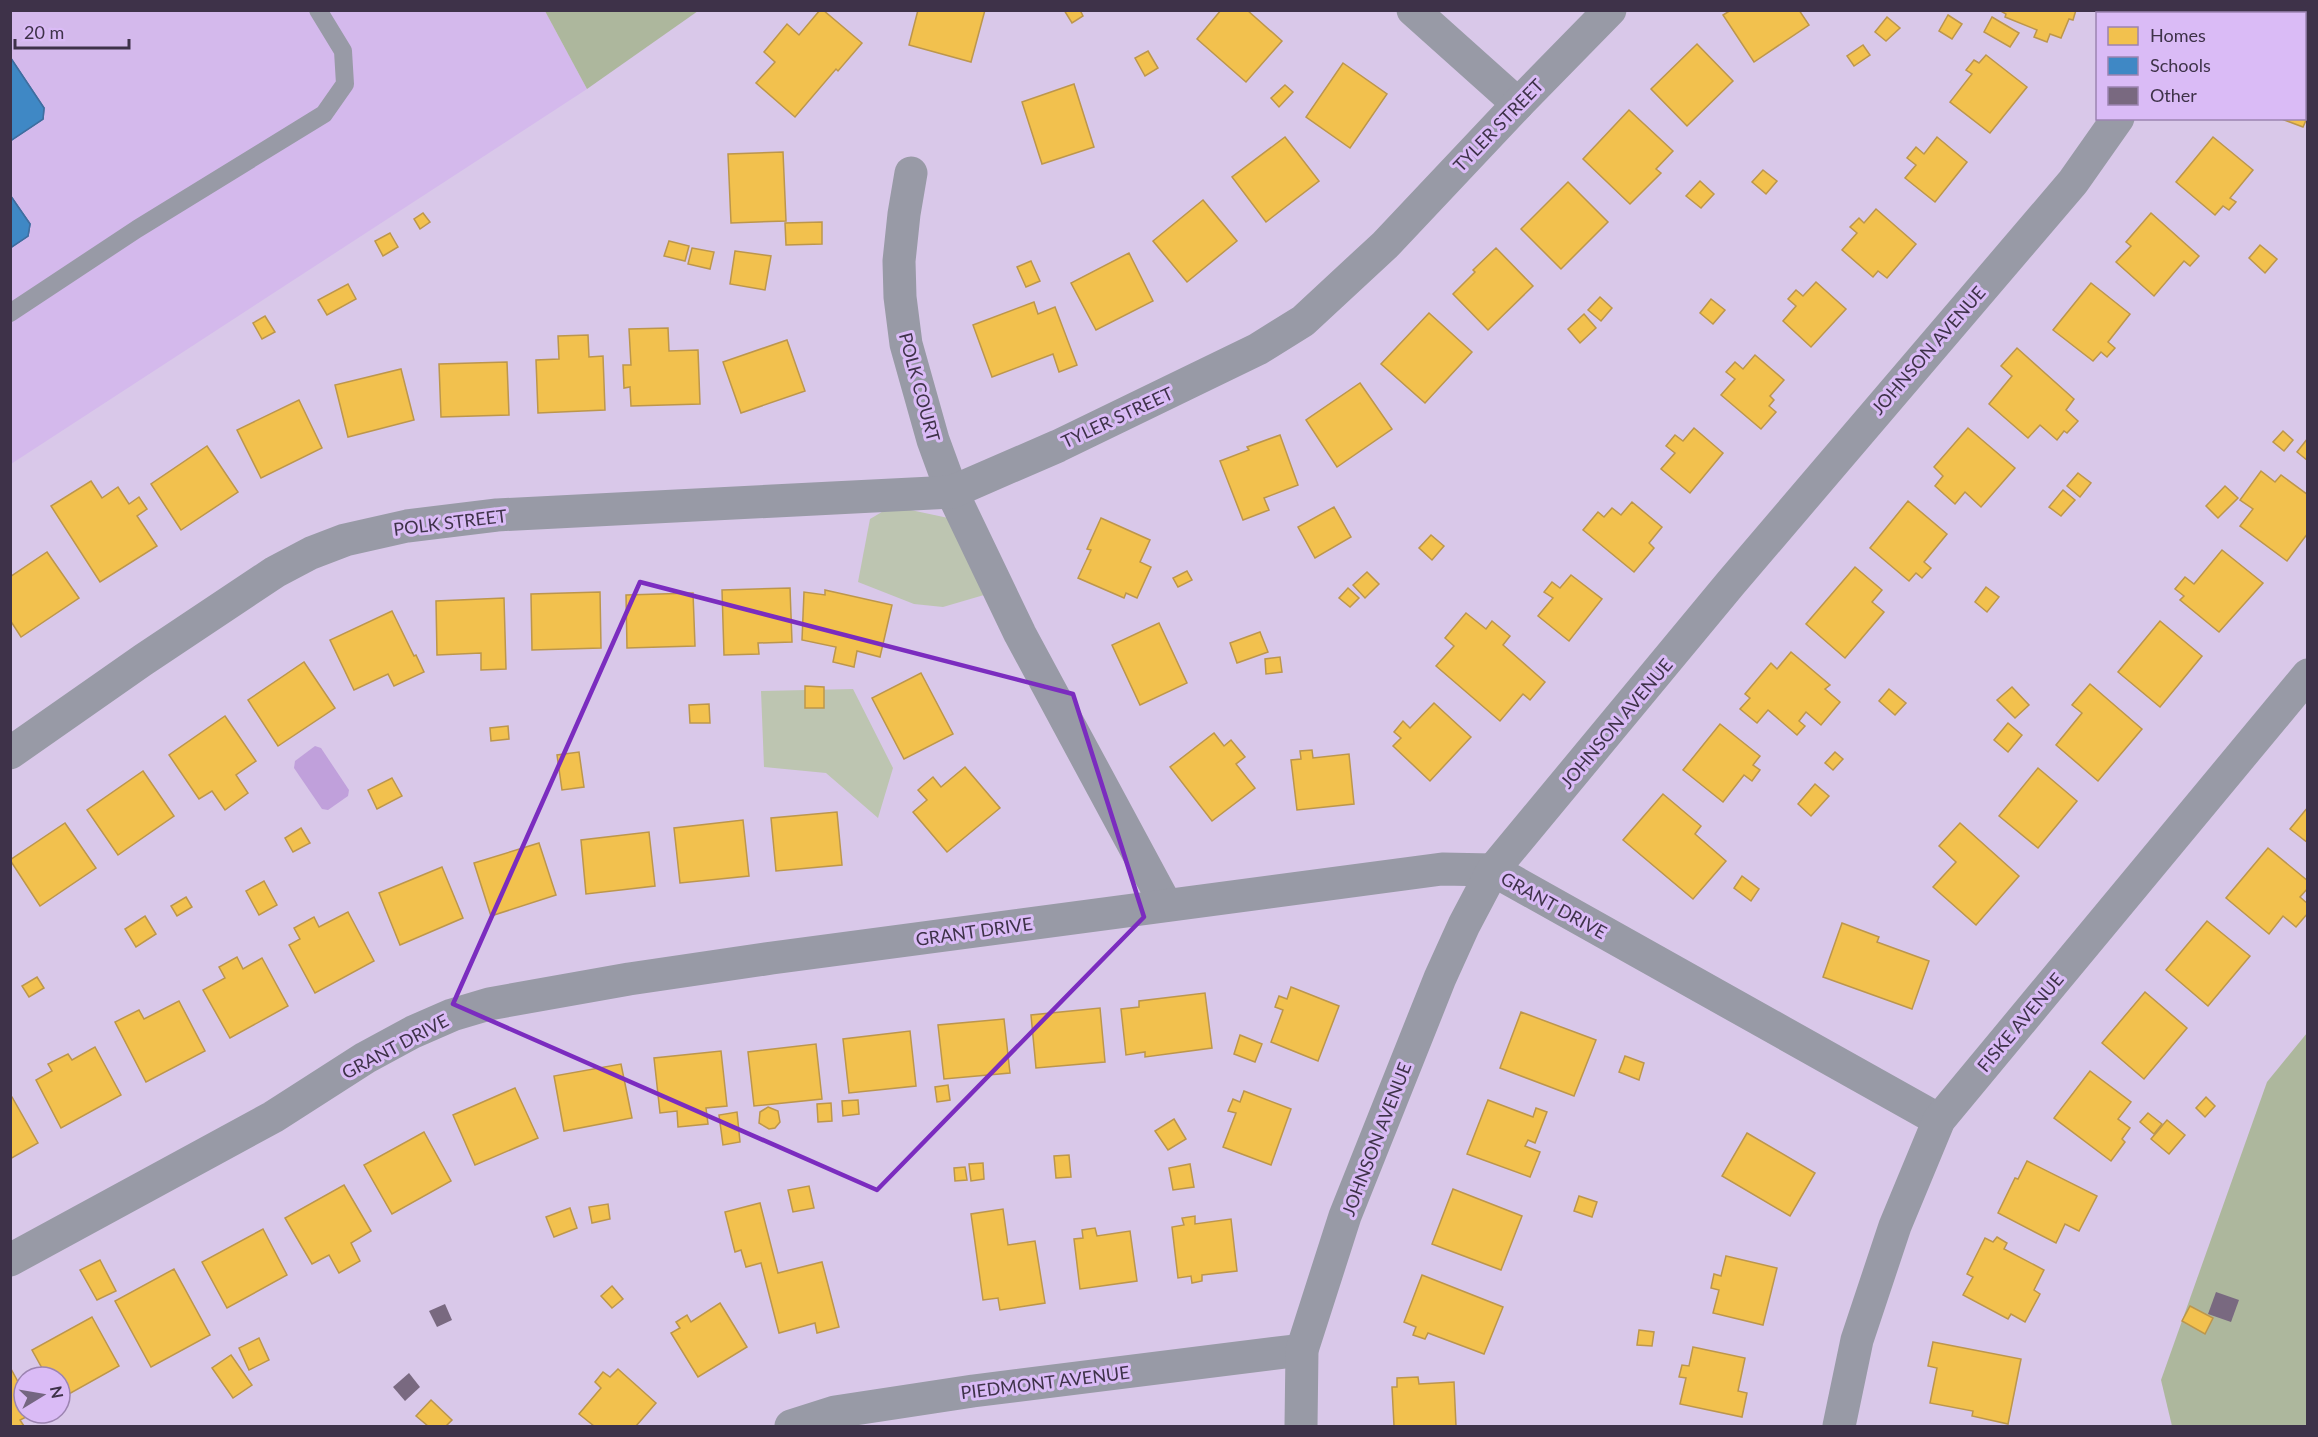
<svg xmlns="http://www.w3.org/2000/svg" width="2318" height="1437" viewBox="0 0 2318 1437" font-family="Lato,sans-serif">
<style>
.built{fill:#d4b9ec}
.green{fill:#bdc5b1}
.forest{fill:#adb79d}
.water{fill:#c0a0db}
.homes{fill:#f2c14e;stroke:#bc964c;stroke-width:1.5}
.schools{fill:#3f88c5;stroke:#3f6ea0;stroke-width:1.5}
.building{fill:#796980}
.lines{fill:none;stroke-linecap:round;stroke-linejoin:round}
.service{stroke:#989aa6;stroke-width:18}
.minor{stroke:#989aa6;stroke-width:33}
.marked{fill:none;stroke:#7b2cbf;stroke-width:4.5;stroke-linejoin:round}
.labels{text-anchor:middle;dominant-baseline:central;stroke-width:6;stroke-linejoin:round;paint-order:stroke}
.street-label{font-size:18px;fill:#3e3249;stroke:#dabbf6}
</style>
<rect width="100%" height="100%" fill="#d9c8e9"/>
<polygon class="built" points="11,11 545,11 587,89 11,464"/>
<g class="green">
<polygon points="892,506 953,519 984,595 943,607 914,604 858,582 870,519"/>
<polygon points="853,689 893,768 878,818 826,773 764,767 761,691"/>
</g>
<g class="forest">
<polygon points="545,11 698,11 587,89"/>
<polygon points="2307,1033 2307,1426 2172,1426 2161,1380 2267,1082"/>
</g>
<polygon class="water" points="315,746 321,748 349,790 348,796 328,810 322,809 294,768 295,761"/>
<g class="homes">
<polygon points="820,10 823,10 862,43 838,71 836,69 795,117 756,83 775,62 764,52 787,24 799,35"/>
<polygon points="918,10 985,10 971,62 909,45"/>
<polygon points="1064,10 1080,10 1083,16 1072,23"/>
<polygon points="1221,10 1247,10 1282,41 1246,82 1197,39"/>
<polygon points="1731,10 1799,10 1809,25 1754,62 1723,15"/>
<polygon points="1999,10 2076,10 2073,20 2069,19 2061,38 2050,34 2047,42 2034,37 2037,30 2005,17 2006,14"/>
<polygon points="1948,15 1962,24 1952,39 1939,31"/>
<polygon points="1887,17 1900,28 1886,41 1875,32"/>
<polygon points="1992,17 2019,33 2010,47 1984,32"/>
<polygon points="1697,44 1733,81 1687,126 1651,89"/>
<polygon points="1863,45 1870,55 1854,66 1847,56"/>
<polygon points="1148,51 1158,68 1145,76 1135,58"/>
<polygon points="1986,55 2027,87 1990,133 1950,102 1972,74 1966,70 1974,60 1979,63"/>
<polygon points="1343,63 1387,94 1350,148 1306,117"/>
<polygon points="2304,71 2308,72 2308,116 2303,127 2279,118 2304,118"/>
<polygon points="1074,84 1094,147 1042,164 1022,102"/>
<polygon points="1285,85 1293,92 1279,107 1271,98"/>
<polygon points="1629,110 1673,151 1656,169 1661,173 1630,204 1583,159"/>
<polygon points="1285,137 1319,181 1266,222 1232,177"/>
<polygon points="1937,137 1967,162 1935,202 1905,178 1916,165 1907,158 1916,147 1924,154"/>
<polygon points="2213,137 2253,170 2230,198 2236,202 2229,210 2223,206 2215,215 2176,182"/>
<polygon points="783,152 786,221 731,223 728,154"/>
<polygon points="1763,170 1777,181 1766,194 1752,182"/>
<polygon points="1700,181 1714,194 1701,208 1686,196"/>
<polygon points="1568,182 1608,222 1561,269 1521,229"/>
<polygon points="1203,200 1237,241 1187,282 1153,241"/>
<polygon points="1876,209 1916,244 1887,278 1878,271 1873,277 1842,250 1857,233 1850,227 1859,218 1864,223"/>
<polygon points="423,213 430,222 420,229 414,219"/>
<polygon points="2151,213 2199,256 2190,266 2184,261 2154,296 2116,262 2131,246 2126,242"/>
<polygon points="822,222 822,244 786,245 785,223"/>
<polygon points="390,233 398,247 383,256 375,241"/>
<polygon points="669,241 689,246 685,261 664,256"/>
<polygon points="2260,245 2277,259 2265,273 2249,258"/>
<polygon points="692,248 714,252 710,269 688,264"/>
<polygon points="1496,248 1533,286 1488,330 1453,294 1475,272 1473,270"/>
<polygon points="735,251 771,256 765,290 730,284"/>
<polygon points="1129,253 1153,301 1096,330 1071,283"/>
<polygon points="1031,261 1040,281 1026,287 1017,267"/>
<polygon points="1816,282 1846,309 1811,347 1783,321 1796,306 1788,299 1796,290 1803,296"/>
<polygon points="2091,283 2130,314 2108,342 2115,348 2107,357 2101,352 2093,361 2053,330"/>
<polygon points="348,284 356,299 327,315 318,300"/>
<polygon points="1600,297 1612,308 1601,321 1588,310"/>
<polygon points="1711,299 1725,310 1713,324 1700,313"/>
<polygon points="1034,302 1038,314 1055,307 1077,365 1059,372 1053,354 992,377 973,325"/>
<polygon points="1429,313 1472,352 1425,403 1381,364"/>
<polygon points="1584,314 1596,328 1580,343 1568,329"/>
<polygon points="265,316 275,332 262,339 253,323"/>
<polygon points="668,328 669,351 698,350 700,404 631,406 630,387 624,388 623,365 631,365 629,329"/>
<polygon points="588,335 589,357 603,356 605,410 538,413 536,360 559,359 558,336"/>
<polygon points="787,340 805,391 741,413 723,362"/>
<polygon points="2017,348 2074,399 2066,410 2078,421 2067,433 2064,431 2057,440 2040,425 2028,438 1989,404 2012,376 2001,366"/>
<polygon points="1755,355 1784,380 1770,396 1774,400 1769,406 1776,412 1761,429 1721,395 1735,379 1726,372 1735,362 1743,369"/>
<polygon points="507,362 509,415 441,417 439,364"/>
<polygon points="401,369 414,420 348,437 335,385"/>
<polygon points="1360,383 1392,429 1337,467 1306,420"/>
<polygon points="299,400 322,448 261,478 237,430"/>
<polygon points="1694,428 1723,453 1690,493 1661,469 1675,453 1666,446 1675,435 1683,441"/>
<polygon points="1968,428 2015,468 1981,507 1965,492 1955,504 1935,486 1943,476 1934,467"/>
<polygon points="2283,431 2293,440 2284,451 2273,442"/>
<polygon points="1280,435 1298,485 1264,498 1269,510 1243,520 1220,461 1249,450 1247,447"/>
<polygon points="2308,438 2308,461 2297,452"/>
<polygon points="207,446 238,492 181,530 151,484"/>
<polygon points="2261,471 2275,482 2281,475 2308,495 2308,533 2287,561 2240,526 2253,509 2240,500"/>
<polygon points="2078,473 2091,483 2080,497 2067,486"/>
<polygon points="91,481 102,498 118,487 129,504 139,497 147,509 137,516 157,546 100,582 51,506"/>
<polygon points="2225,486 2238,498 2218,518 2206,506"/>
<polygon points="2063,490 2075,500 2061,516 2049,507"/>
<polygon points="1908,501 1947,534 1924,562 1931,568 1922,578 1916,573 1909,581 1870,548"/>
<polygon points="1632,502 1662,527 1649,543 1654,548 1634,572 1583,530 1598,512 1604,517 1612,508 1621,515"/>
<polygon points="1334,507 1351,537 1315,558 1298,527"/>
<polygon points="1101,518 1150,540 1140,562 1151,567 1137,598 1126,593 1124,598 1078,578 1091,550 1087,549"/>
<polygon points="1431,535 1444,546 1432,560 1419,548"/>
<polygon points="2222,550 2263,583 2219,632 2180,600 2184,596 2175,589 2185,577 2194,584"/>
<polygon points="47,552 79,598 21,637 10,620 10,577"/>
<polygon points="1855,567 1882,590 1872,602 1884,612 1845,658 1806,624"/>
<polygon points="1187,571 1192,580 1178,587 1173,578"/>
<polygon points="1367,572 1379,584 1365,598 1353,585"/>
<polygon points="1571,575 1602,599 1569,641 1538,616 1553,598 1544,592 1552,582 1560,588"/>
<polygon points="1986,587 1999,597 1987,612 1975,602"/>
<polygon points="790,588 792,642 758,643 759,654 724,655 722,590"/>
<polygon points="1348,588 1359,598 1350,607 1339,598"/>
<polygon points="825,590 892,605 880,657 857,651 854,667 833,662 836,647 802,640 804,592 825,595"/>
<polygon points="600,592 601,648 532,650 531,594"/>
<polygon points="693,593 695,646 627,648 626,595"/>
<polygon points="504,598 506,669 481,670 481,653 437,655 436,601"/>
<polygon points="392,611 414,656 416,655 424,672 394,686 388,674 354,690 330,640"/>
<polygon points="1466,613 1486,629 1492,621 1510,636 1503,645 1545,682 1530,700 1523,694 1500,721 1436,666 1454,646 1445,638"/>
<polygon points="2160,621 2202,656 2160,707 2118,672"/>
<polygon points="1159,623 1187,683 1140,705 1112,645"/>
<polygon points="1260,632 1268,652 1237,663 1230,643"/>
<polygon points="1791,652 1830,685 1825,689 1840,702 1821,725 1806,712 1799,721 1805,726 1797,735 1768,710 1757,723 1740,709 1750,698 1745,694 1771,663 1777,669"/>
<polygon points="1280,657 1282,672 1266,674 1265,659"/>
<polygon points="304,662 335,708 278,746 248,700"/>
<polygon points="921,673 953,734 904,759 872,698"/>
<polygon points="2090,684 2142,729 2098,781 2056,745 2082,713 2072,705"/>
<polygon points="805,686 824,687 824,708 805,708"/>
<polygon points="2012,687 2029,705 2015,718 1997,700"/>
<polygon points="1889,689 1906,703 1895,715 1879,701"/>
<polygon points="1434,703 1471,737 1430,781 1393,746 1401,738 1394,732 1403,721 1410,728"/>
<polygon points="709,704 710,723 690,723 689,705"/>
<polygon points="225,716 256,761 236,775 248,793 225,810 212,791 199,799 169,755"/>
<polygon points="2008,723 2022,735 2008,752 1994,740"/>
<polygon points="1720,724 1760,756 1753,765 1760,770 1752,781 1744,775 1723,802 1683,770"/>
<polygon points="508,726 509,739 491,741 490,728"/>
<polygon points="1214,733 1224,746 1231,740 1245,757 1236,764 1255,788 1212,821 1170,767"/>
<polygon points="1312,750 1313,758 1349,754 1354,804 1297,810 1291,760 1301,759 1300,751"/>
<polygon points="579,752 584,787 562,790 557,755"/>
<polygon points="1835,752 1843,759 1833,770 1825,763"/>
<polygon points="965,767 1000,808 947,852 913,812 927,800 918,790 933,777 941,787"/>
<polygon points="2038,768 2077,801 2038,848 1999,816"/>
<polygon points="143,771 174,816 118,855 87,810"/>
<polygon points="392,778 402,796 377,809 368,790"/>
<polygon points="1815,784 1829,796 1811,816 1798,804"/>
<polygon points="1663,794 1701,826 1695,834 1726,861 1693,899 1623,840"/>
<polygon points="2308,807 2308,843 2290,829"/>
<polygon points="837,812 842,865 776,871 771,818"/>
<polygon points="743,820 749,876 680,883 674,828"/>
<polygon points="65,823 96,868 40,906 10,860"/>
<polygon points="1960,823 2019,876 1976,925 1933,887 1956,862 1939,846"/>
<polygon points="301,828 310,843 293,852 285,838"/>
<polygon points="649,832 655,886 586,894 581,840"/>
<polygon points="539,843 556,895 491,916 474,863"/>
<polygon points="2268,848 2308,881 2308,888 2300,897 2308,904 2308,913 2296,927 2283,916 2269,934 2226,898"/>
<polygon points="442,867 463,918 400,945 379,893"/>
<polygon points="1742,876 1759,889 1751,901 1734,888"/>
<polygon points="264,881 277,905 259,915 246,891"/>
<polygon points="186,897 192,907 177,916 171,906"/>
<polygon points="348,912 374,961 315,993 289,945 300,939 294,928 314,917 319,927"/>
<polygon points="145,916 156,934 136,947 125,929"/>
<polygon points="2207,921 2250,956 2208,1006 2166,970"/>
<polygon points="1842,923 1879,937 1877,942 1929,961 1912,1009 1823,977"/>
<polygon points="237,957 243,969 262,958 288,1006 230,1038 203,990 225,978 219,967"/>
<polygon points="37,977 44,988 29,997 22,986"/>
<polygon points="1291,987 1339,1006 1318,1061 1271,1042 1283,1010 1275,1007 1279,996 1287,999"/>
<polygon points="2145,992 2187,1028 2144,1079 2102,1043"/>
<polygon points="1205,993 1212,1048 1145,1057 1145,1052 1126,1055 1121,1009 1139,1007 1139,1001"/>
<polygon points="179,1001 205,1051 146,1082 115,1022 139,1010 144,1019"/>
<polygon points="1100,1008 1105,1062 1036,1068 1031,1015"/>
<polygon points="1521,1012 1596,1040 1574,1096 1500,1068"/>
<polygon points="1004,1019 1010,1073 944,1079 938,1025"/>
<polygon points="910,1031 916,1086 849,1093 843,1039"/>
<polygon points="1240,1035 1262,1044 1255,1062 1234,1054"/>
<polygon points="816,1044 822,1099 754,1106 748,1052"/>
<polygon points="95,1047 121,1095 61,1128 36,1080 52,1071 48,1064 68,1054 72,1060"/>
<polygon points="721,1051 727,1106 706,1108 708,1124 678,1127 677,1111 660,1113 654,1058"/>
<polygon points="1625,1056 1644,1063 1639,1080 1619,1072"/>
<polygon points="621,1064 632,1118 564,1131 554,1076"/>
<polygon points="2090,1071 2131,1102 2118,1119 2130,1128 2122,1139 2125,1142 2111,1161 2054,1118"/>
<polygon points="948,1085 950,1100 937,1102 935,1087"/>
<polygon points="515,1088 538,1138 475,1165 453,1115"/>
<polygon points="1244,1091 1291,1109 1271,1165 1223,1147 1236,1113 1228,1111 1233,1099 1240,1102"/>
<polygon points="10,1097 12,1097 38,1143 10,1159"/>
<polygon points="2206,1097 2215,1106 2205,1117 2196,1108"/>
<polygon points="858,1100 859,1114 843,1116 842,1101"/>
<polygon points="1488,1100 1533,1117 1536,1108 1547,1112 1535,1143 1528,1140 1525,1146 1540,1152 1530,1177 1467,1154"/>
<polygon points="831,1103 832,1121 818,1122 817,1104"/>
<polygon points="768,1107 778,1111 780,1122 775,1128 769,1129 759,1123 760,1112"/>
<polygon points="737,1112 740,1142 723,1145 719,1115"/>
<polygon points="2148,1113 2162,1124 2154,1134 2140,1122"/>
<polygon points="1174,1119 1186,1139 1168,1150 1155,1131"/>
<polygon points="2167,1120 2185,1135 2169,1154 2151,1139"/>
<polygon points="424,1132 451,1181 392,1214 364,1165"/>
<polygon points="1747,1133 1815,1173 1790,1216 1722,1176"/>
<polygon points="1069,1155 1071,1177 1056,1178 1054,1156"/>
<polygon points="2027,1161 2097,1196 2079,1231 2065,1224 2056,1243 1998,1213 2015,1178 2018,1179"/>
<polygon points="983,1163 984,1179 971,1181 969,1164"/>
<polygon points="1190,1164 1194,1187 1173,1190 1169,1168"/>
<polygon points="965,1167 967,1180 955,1181 954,1168"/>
<polygon points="344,1185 371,1231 351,1243 360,1261 339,1273 329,1255 312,1264 285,1218"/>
<polygon points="809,1186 814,1208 793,1212 788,1190"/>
<polygon points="1453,1189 1522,1216 1501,1270 1432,1244"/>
<polygon points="1579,1196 1597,1202 1592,1217 1574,1211"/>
<polygon points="760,1203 778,1273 822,1262 839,1327 817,1333 815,1323 779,1333 761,1263 746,1267 741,1250 735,1252 725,1212"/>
<polygon points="608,1204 610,1219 592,1223 589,1207"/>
<polygon points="570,1208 577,1228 554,1237 546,1217"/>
<polygon points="1003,1209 1008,1245 1035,1241 1045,1303 1000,1310 998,1298 983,1300 971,1214"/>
<polygon points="1195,1216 1195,1224 1231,1219 1237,1271 1202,1275 1202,1281 1192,1283 1191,1276 1178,1278 1172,1227 1184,1225 1182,1218"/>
<polygon points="1095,1228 1097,1236 1130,1231 1137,1281 1080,1289 1074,1239 1083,1238 1082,1230"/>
<polygon points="263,1229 287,1275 227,1308 202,1262"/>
<polygon points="1997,1237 2007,1243 2004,1249 2044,1270 2034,1290 2040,1294 2025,1322 2011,1314 2008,1319 1963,1295 1973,1277 1967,1274 1985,1238 1993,1242"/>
<polygon points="1726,1256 1777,1268 1763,1325 1713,1313 1719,1290 1711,1288 1714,1274 1721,1276"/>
<polygon points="100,1260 116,1291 97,1300 80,1270"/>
<polygon points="174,1269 210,1335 151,1367 115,1301"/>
<polygon points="1422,1275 1503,1307 1484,1354 1428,1333 1425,1339 1413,1335 1416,1327 1404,1322"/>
<polygon points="612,1286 623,1299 612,1308 601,1296"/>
<polygon points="720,1303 747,1347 698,1377 671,1333 680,1328 676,1322 687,1315 691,1322"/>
<polygon points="2190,1306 2213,1318 2205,1334 2182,1321"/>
<polygon points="92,1317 119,1366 60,1399 60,1377 47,1377 32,1350"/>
<polygon points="1639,1330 1654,1332 1652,1346 1637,1345"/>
<polygon points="259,1338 269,1360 249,1370 239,1348"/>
<polygon points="1933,1342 2021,1359 2008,1424 1972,1416 1973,1411 1930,1403 1937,1368 1928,1366"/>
<polygon points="1693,1347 1745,1358 1738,1391 1747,1393 1742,1417 1680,1404 1686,1378 1679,1377 1682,1365 1689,1366"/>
<polygon points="231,1355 252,1385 233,1398 212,1368"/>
<polygon points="10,1367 24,1393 24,1413 34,1413 20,1420 24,1426 10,1426"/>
<polygon points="618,1369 656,1403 636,1426 594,1426 579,1414 601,1388 595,1382 603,1372 610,1377"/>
<polygon points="1418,1377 1419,1384 1454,1382 1456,1426 1394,1426 1392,1387 1397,1387 1397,1378"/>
<polygon points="431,1400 452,1420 446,1426 428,1426 416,1416"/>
</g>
<g class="schools">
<polygon points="10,57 44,108 43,119 10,141"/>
<polygon points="10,57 44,108 43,119 10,141"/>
<polygon points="10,195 30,224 28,236 10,248"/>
<polygon points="10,195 30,224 28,236 10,248"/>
</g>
<g class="building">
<polygon points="2216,1292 2239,1300 2231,1322 2208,1314"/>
<polygon points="445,1304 452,1320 437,1327 429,1311"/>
<polygon points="409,1373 420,1387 405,1401 393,1387"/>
</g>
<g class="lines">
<polyline class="service" points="10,313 137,229 324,114 345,84 343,51 318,10"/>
<g class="minor">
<polyline points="1413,10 1518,104"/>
<polyline points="2171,14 2173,10"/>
<polyline points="911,173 904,214 899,261 900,297 906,344 933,440 952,492 1020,634 1166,905"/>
<polyline points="10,753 143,660 275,572 311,553 345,540 407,526 497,515 952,492 1058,446 1258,349 1303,321 1385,245 1518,104 1610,10"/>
<polyline points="10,1260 273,1117 365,1058 413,1032 452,1015 489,1004 629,979 772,958 1442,869 1493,870 1939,1120"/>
<polyline points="791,1426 835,1412 973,1391 1302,1350"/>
<polyline points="1301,1426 1302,1350 1345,1216 1440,978 1464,925 1493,870 1730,584 2073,182 2118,118"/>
<polyline points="1839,1426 1857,1340 1895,1226 1939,1120 2308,675"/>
</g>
</g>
<path class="marked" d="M640 582 1073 694 1144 917 877 1190 453 1004Z"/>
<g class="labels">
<g class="street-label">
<text transform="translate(1498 125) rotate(-46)">TYLER STREET</text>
<text transform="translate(1928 350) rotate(-49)">JOHNSON AVENUE</text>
<text transform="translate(920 387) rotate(75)">POLK COURT</text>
<text transform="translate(1117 417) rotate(-25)">TYLER STREET</text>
<text transform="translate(450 522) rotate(-7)">POLK STREET</text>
<text transform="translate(1616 723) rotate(-50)">JOHNSON AVENUE</text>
<text transform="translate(1554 905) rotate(29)">GRANT DRIVE</text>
<text transform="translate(974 931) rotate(-8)">GRANT DRIVE</text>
<text transform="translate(2020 1022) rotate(-50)">FISKE AVENUE</text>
<text transform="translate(395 1046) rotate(-28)">GRANT DRIVE</text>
<text transform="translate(1376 1139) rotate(-69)">JOHNSON AVENUE</text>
<text transform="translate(1045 1382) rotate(-7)">PIEDMONT AVENUE</text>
</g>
</g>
<rect width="2318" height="1437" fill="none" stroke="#3e3249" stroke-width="24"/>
<rect x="2096" y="12" width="210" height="108" fill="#dabbf6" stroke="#9c84b1" stroke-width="1.5"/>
<rect x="2108" y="27" width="30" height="18" fill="#f2c14e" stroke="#9c84b1" stroke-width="1.5"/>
<text x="2150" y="42" font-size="18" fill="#3e3249">Homes</text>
<rect x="2108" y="57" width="30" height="18" fill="#3f88c5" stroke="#9c84b1" stroke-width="1.5"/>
<text x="2150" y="72" font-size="18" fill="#3e3249">Schools</text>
<rect x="2108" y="87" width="30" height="18" fill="#796980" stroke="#9c84b1" stroke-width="1.5"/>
<text x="2150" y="102" font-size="18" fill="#3e3249">Other</text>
<g transform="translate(42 1395) rotate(79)"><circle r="28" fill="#dabbf6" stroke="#9c84b1" stroke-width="1.5"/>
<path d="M0-4.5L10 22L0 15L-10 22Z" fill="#746681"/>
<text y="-9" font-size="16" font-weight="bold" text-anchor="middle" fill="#3e3249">N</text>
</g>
<path d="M15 39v9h114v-9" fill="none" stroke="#3e3249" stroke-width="3"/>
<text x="24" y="39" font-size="18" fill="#3e3249" stroke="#dabbf6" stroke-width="4.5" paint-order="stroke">20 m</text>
</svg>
